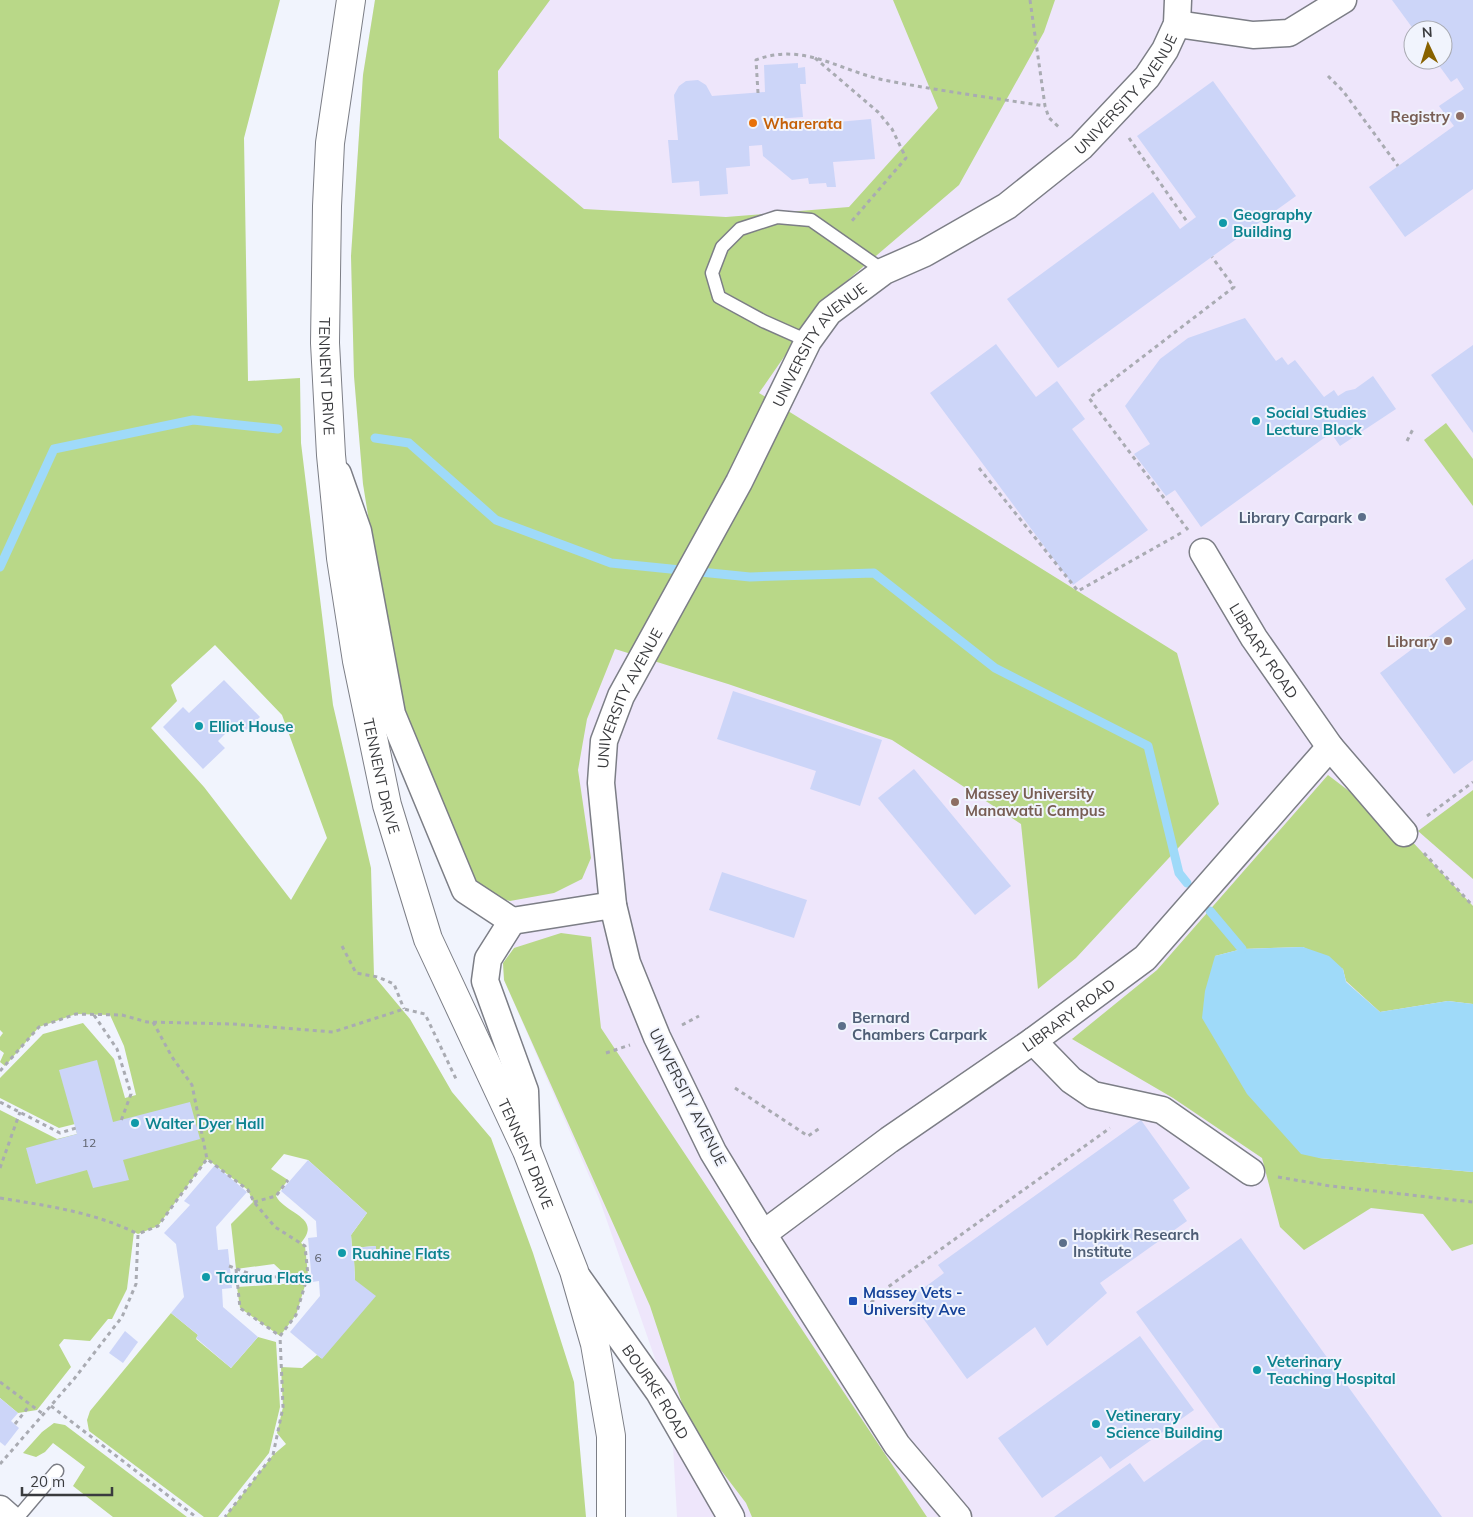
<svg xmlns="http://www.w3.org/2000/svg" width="1473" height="1517" viewBox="0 0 1473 1517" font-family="Mulish,sans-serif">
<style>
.education{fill:#eee6fb;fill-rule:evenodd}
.green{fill:#b9d888;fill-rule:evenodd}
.water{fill:#9fdaf9}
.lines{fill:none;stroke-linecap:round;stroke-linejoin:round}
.stream{stroke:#9fdaf9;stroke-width:9}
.building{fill:#ccd5f8}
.service-casing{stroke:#7c7e86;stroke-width:15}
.minor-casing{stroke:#7c7e86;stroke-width:29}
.secondary-casing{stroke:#7c7e86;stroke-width:30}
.path{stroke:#a9abb2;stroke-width:3;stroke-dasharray:4 4;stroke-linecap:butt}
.service{stroke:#fff;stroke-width:12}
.minor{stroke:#fff;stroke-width:26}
.secondary{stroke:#fff;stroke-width:28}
.education-dot{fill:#8d6e63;stroke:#f1f4fd;stroke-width:2}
.food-dot{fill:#e8710a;stroke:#f1f4fd;stroke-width:2}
.culture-dot{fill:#0f9aa8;stroke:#f1f4fd;stroke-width:2}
.service-dot{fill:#5c6f8a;stroke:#f1f4fd;stroke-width:2}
.transit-dot{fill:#1a4fb4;stroke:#f1f4fd;stroke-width:2}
.labels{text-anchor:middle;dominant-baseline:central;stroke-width:4;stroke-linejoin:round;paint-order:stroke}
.number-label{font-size:12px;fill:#5e626c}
.street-label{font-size:15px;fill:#3a3b3e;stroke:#f1f4fd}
.education-label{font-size:15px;font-weight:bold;fill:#785e54;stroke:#f1f4fd;text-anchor:end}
.food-label{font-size:15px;font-weight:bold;fill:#c56008;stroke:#f1f4fd;text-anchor:start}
.culture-label{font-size:15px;font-weight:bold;fill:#0d838f;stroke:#f1f4fd;text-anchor:start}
.service-label{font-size:15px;font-weight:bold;fill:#4e5e75;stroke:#f1f4fd;text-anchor:start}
.transit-label{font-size:15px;font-weight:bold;fill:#164399;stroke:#f1f4fd;text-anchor:start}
</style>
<rect width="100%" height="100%" fill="#f1f4fd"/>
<path class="education" d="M375 0H1473V1517H677L672 1429 659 1370 600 1201 504 980 503 963 514 948 510 901 482 893 363 484 354 376 351 256 363 75ZM1413 30H1443V60H1413Z"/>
<g class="green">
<path d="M0 0H280L244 138 248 381 300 378 301 443 333 705 371 868 374 976 410 1019 452 1092 491 1138 533 1253 574 1382 586 1517H225L273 1455 286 1444 277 1433 283 1407 281 1367 302 1368 317 1355 321 1358 355 1280 354 1260 376 1258 375 1246 352 1248 351 1235 367 1213 308 1160 284 1154 271 1169 288 1180 276 1196C285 1214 323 1217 301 1243L305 1246 308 1275 288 1277 274 1264 236 1269 231 1224 253 1202 248 1190 207 1159 158 1226 138 1234 134 1232 127 1289 112 1319H108L90 1341 64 1339 59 1345 71 1367 37 1410 18 1413 0 1398V1110L57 1139 77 1134 75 1124 59 1128 0 1098V1078L43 1034 83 1023 114 1059 125 1098 136 1095 124 1046 110 1015 76 1014 39 1027 5 1066 0 1062 4 1053 0 1050V1037L3 1033 0 1030ZM215 645 282 715 327 838 291 900 204 787 151 728 177 701 171 685Z"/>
<polygon points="375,0 550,0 498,71 499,138 584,209 726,217 849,207 938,108 893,0 1055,0 1044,32 959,185 822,302 759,393 1177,653 1219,804 1076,958 1038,989 1021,824 892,740 728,684 615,649 587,719 578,770 591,858 582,879 554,893 510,901 482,893 462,864 411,740 380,590 363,484 354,376 351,256 363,75"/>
<polygon points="1446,423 1473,459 1473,506 1424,440"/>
<polygon points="1328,775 1404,833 1473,906 1473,1004 1448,1001 1380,1012 1346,981 1343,969 1303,947 1242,949 1215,956 1319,1158 1473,1172 1473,1244 1452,1251 1423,1214 1371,1208 1304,1250 1280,1227 1262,1158 1173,1098 1072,1039 1157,970"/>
<polygon points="1473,790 1473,879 1418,831"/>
<polygon points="561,933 591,937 601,1028 927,1517 752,1517 746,1503 691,1431 650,1306 504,980 503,963 514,948"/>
<polygon points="307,1279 296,1315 280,1336 240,1308 237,1287 284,1284 288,1280"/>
<polygon points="171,1313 198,1335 196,1339 231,1368 258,1337 276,1342 280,1407 269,1453 218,1517 204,1517 89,1431 87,1420 90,1411"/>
<polygon points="54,1423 65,1425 187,1517 113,1517 73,1486 85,1467 53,1443 45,1452 36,1457 23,1453 42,1432"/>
</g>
<polygon class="water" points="1303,947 1329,956 1343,969 1346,982 1380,1012 1448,1001 1473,1004 1473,1172 1319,1158 1301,1154 1247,1094 1202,1018 1205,991 1215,956 1242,949"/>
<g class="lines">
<g class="stream">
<polyline points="375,438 409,443 496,520 611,563 750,577 874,573 995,668 1148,746 1179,873 1187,883"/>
<polyline points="0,567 54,449 193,420 278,429"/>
<polyline points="1210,911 1242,949"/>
</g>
</g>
<g class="building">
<polygon points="1392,0 1473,0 1473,189 1405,237 1369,187 1454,126 1439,106 1464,89 1457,78 1451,82 1435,60 1443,60 1443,30 1414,30"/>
<polygon points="798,63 798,68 805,67 806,84 800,84 803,117 775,119 776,128 781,128 781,124 792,123 793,129 837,125 837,122 871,119 875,159 833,162 836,187 827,187 826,183 809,184 808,178 792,180 763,156 762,145 749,146 750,166 726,168 728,194 700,196 699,181 672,183 668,140 678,140 674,95 679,86 686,81 698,80 706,85 712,96 765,92 764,65"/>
<polygon points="1213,81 1296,196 1058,368 1007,299 1153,192 1180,229 1196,217 1137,136"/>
<polygon points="1245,318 1276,361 1282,357 1288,365 1295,360 1324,397 1334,390 1338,396 1346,391 1355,389 1373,376 1396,409 1340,446 1331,433 1201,527 1175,490 1166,496 1134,454 1150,444 1125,406 1160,359 1188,338"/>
<polygon points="996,344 1036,397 1057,381 1085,419 1072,429 1148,530 1073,585 930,393"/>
<polygon points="1473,345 1473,433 1431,375"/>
<polygon points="1473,559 1473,760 1454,774 1380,673 1466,609 1445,579"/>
<polygon points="224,680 260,717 243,733 235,724 218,741 225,748 203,769 163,727 183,707 189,713"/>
<polygon points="733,691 882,740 860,806 810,789 816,771 717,739"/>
<polygon points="914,769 1011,886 975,915 878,798"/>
<polygon points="722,872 807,900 794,938 709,910"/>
<polygon points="97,1060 113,1122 190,1102 200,1139 123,1160 129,1180 93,1188 87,1170 36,1184 26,1148 77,1134 59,1070"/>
<polygon points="1141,1120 1190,1188 1173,1200 1187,1221 1100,1283 1107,1293 1047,1346 1035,1327 967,1379 909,1299 944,1273 938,1265"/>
<polygon points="308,1160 367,1213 351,1235 352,1248 376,1246 376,1258 354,1260 355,1280 376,1296 322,1359 290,1332 320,1296 319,1281 312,1282 308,1238 317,1237 316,1221 281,1191"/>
<polygon points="215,1165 247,1192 216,1227 218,1250 228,1249 232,1288 222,1289 223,1307 258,1337 231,1368 196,1338 198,1335 171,1313 184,1297 176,1244 164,1233 190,1205 184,1201"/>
<polygon points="1241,1238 1437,1510 1442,1517 1054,1517 1130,1463 1144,1482 1220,1428 1136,1312"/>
<polygon points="125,1331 138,1342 123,1363 109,1353"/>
<polygon points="1140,1336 1194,1410 1110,1469 1101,1456 1042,1498 998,1438"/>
<polygon points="0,1398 18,1413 11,1421 19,1428 5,1446 0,1442"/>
</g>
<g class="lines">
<defs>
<g id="service">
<polyline points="808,341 763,321 719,297 712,273 722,247 740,229 777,217 811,220 884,271"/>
<polyline points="18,1517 57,1471"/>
</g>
<g id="minor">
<polyline points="1177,24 1253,35 1289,33 1343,0"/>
<polyline points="338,474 358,531 392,714 465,890 512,921"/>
<path id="s1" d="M1203 552 1254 638 1330 747 1404 833"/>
<polyline points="512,921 488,959 485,981 525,1091 527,1151"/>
<polyline points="512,921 613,905"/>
<polyline points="1033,1041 1071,1080 1093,1095 1162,1110 1251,1172"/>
<path id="s2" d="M763 1234 889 1140 1033 1041 1145 958 1330 747"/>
<path id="s3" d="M578 1278 659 1392 731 1517"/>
<polyline points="0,1509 9,1517"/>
<path id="s4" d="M958 1517 897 1445 763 1234 713 1152 657 1037 627 963 613 905 601 783 604 741 621 696 739 482 808 341 829 312 884 271 925 253 1007 206 1081 147 1147 77 1165 50 1177 24 1178 0"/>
</g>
<g id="secondary">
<path id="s5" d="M351 0 330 143 327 206 325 343 331 455 341 558 357 661 387 805 428 939 527 1151 574 1271 595 1344 611 1436V1517"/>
</g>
</defs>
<use href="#service" class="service-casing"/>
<use href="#minor" class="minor-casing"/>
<use href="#secondary" class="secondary-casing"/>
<g class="path">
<polyline points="1030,0 1045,106 1049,118 1060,128"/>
<polyline points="815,58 878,112 892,129 906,158 851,222"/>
<polyline points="1328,76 1343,91 1398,166"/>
<path d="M758 93 756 60C804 41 843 73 889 81 941 91 993 98 1045 106"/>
<polyline points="1129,138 1188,223"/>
<polyline points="1407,441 1414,427"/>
<polyline points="979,468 1078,591 1181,533"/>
<polyline points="1188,530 1089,398 1234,287 1212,257"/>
<polyline points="1427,816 1473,782"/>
<polyline points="1424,853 1473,906"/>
<polyline points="342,946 356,973 378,977 394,984 404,1009"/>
<polyline points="94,1015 117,1049 131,1094 121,1121"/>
<polyline points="153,1022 172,1057 192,1085 207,1159 248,1190 254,1202 275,1227 305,1246 308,1275 296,1315 280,1336 283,1407 273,1455 225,1517"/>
<polyline points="682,1025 699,1016"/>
<polyline points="606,1053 630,1045"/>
<polyline points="0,1071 39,1027 76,1014 122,1015 147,1022 233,1024 333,1032 404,1009 425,1014 457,1081"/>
<polyline points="735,1088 808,1136 820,1128"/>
<polyline points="0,1102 60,1133 76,1128"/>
<polyline points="0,1168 20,1112"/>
<polyline points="1278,1177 1330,1186 1473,1202"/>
<path d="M0 1198C48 1206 94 1212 138 1234"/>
<polyline points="254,1202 276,1196 288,1180"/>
<polyline points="229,1266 261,1278 308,1275"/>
<polyline points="236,1269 240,1308 280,1336"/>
<polyline points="865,1308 888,1287 1110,1128"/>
<polyline points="0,1382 43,1414"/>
<polyline points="51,1406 196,1517"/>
<polyline points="15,1424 30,1405"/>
<polyline points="0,1464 74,1379 122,1317 136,1284 138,1234 158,1226 207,1159"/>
</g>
<use href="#service" class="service"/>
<use href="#minor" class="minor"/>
<use href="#secondary" class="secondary"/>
</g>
<g class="education-dot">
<circle cx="1460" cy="116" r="5"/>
<circle cx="1448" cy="641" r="5"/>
<circle cx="955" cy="802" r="5"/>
</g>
<circle class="food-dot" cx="753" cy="123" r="5"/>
<g class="culture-dot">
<circle cx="1223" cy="223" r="5"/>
<circle cx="1256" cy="421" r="5"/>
<circle cx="199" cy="726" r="5"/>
<circle cx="135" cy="1123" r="5"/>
<circle cx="342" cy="1253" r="5"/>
<circle cx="206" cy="1277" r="5"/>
<circle cx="1257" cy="1370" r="5"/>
<circle cx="1096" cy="1424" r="5"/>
</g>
<g class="service-dot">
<circle cx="1362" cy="517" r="5"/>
<circle cx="842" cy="1026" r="5"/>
<circle cx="1063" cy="1243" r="5"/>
</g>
<rect class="transit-dot" x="848" y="1296" width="10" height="10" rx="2.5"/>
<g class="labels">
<g class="number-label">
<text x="89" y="1142">12</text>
<text x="318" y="1257">6</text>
</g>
<g class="street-label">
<text stroke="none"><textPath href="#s4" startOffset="1730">UNIVERSITY AVENUE</textPath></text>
<text stroke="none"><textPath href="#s4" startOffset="1326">UNIVERSITY AVENUE</textPath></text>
<text stroke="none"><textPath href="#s5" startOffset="378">TENNENT DRIVE</textPath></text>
<text stroke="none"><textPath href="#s1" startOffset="116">LIBRARY ROAD</textPath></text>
<text stroke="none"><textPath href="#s4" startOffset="921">UNIVERSITY AVENUE</textPath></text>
<text stroke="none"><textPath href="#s5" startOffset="782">TENNENT DRIVE</textPath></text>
<text stroke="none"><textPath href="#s2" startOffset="376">LIBRARY ROAD</textPath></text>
<text transform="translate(688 1097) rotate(63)">UNIVERSITY AVENUE</text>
<text stroke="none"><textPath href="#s5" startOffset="1188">TENNENT DRIVE</textPath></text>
<text stroke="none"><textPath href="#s3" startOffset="138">BOURKE ROAD</textPath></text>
</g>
<g class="education-label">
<text x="1450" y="116">Registry</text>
<text x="1438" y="641">Library</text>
<text x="965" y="793" text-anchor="start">Massey University<tspan x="965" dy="17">Manawatū Campus</tspan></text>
</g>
<g class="food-label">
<text x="763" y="123">Wharerata</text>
</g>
<g class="culture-label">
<text x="1233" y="214">Geography<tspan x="1233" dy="17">Building</tspan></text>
<text x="1266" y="412">Social Studies<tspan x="1266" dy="17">Lecture Block</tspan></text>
<text x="209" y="726">Elliot House</text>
<text x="145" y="1123">Walter Dyer Hall</text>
<text x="352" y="1253">Ruahine Flats</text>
<text x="216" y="1277">Tararua Flats</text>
<text x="1267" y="1361">Veterinary<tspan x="1267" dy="17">Teaching Hospital</tspan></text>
<text x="1106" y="1415">Vetinerary<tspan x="1106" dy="17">Science Building</tspan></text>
</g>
<g class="service-label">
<text x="1352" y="517" text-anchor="end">Library Carpark</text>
<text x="852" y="1017">Bernard<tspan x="852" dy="17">Chambers Carpark</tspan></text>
<text x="1073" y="1234">Hopkirk Research<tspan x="1073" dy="17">Institute</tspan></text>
</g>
<g class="transit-label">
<text x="863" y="1292">Massey Vets -<tspan x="863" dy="17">University Ave</tspan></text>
</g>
</g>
<g transform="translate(1428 45) rotate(356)"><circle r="24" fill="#f1f4fd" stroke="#a8aab1"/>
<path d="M0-4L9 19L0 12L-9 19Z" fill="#886200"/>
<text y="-8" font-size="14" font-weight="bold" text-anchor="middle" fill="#3a3b3e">N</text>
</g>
<path d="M22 1487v8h90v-8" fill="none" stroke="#3a3b3e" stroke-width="2.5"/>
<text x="30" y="1487" font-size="15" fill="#3a3b3e" stroke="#f1f4fd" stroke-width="4" paint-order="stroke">20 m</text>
</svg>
